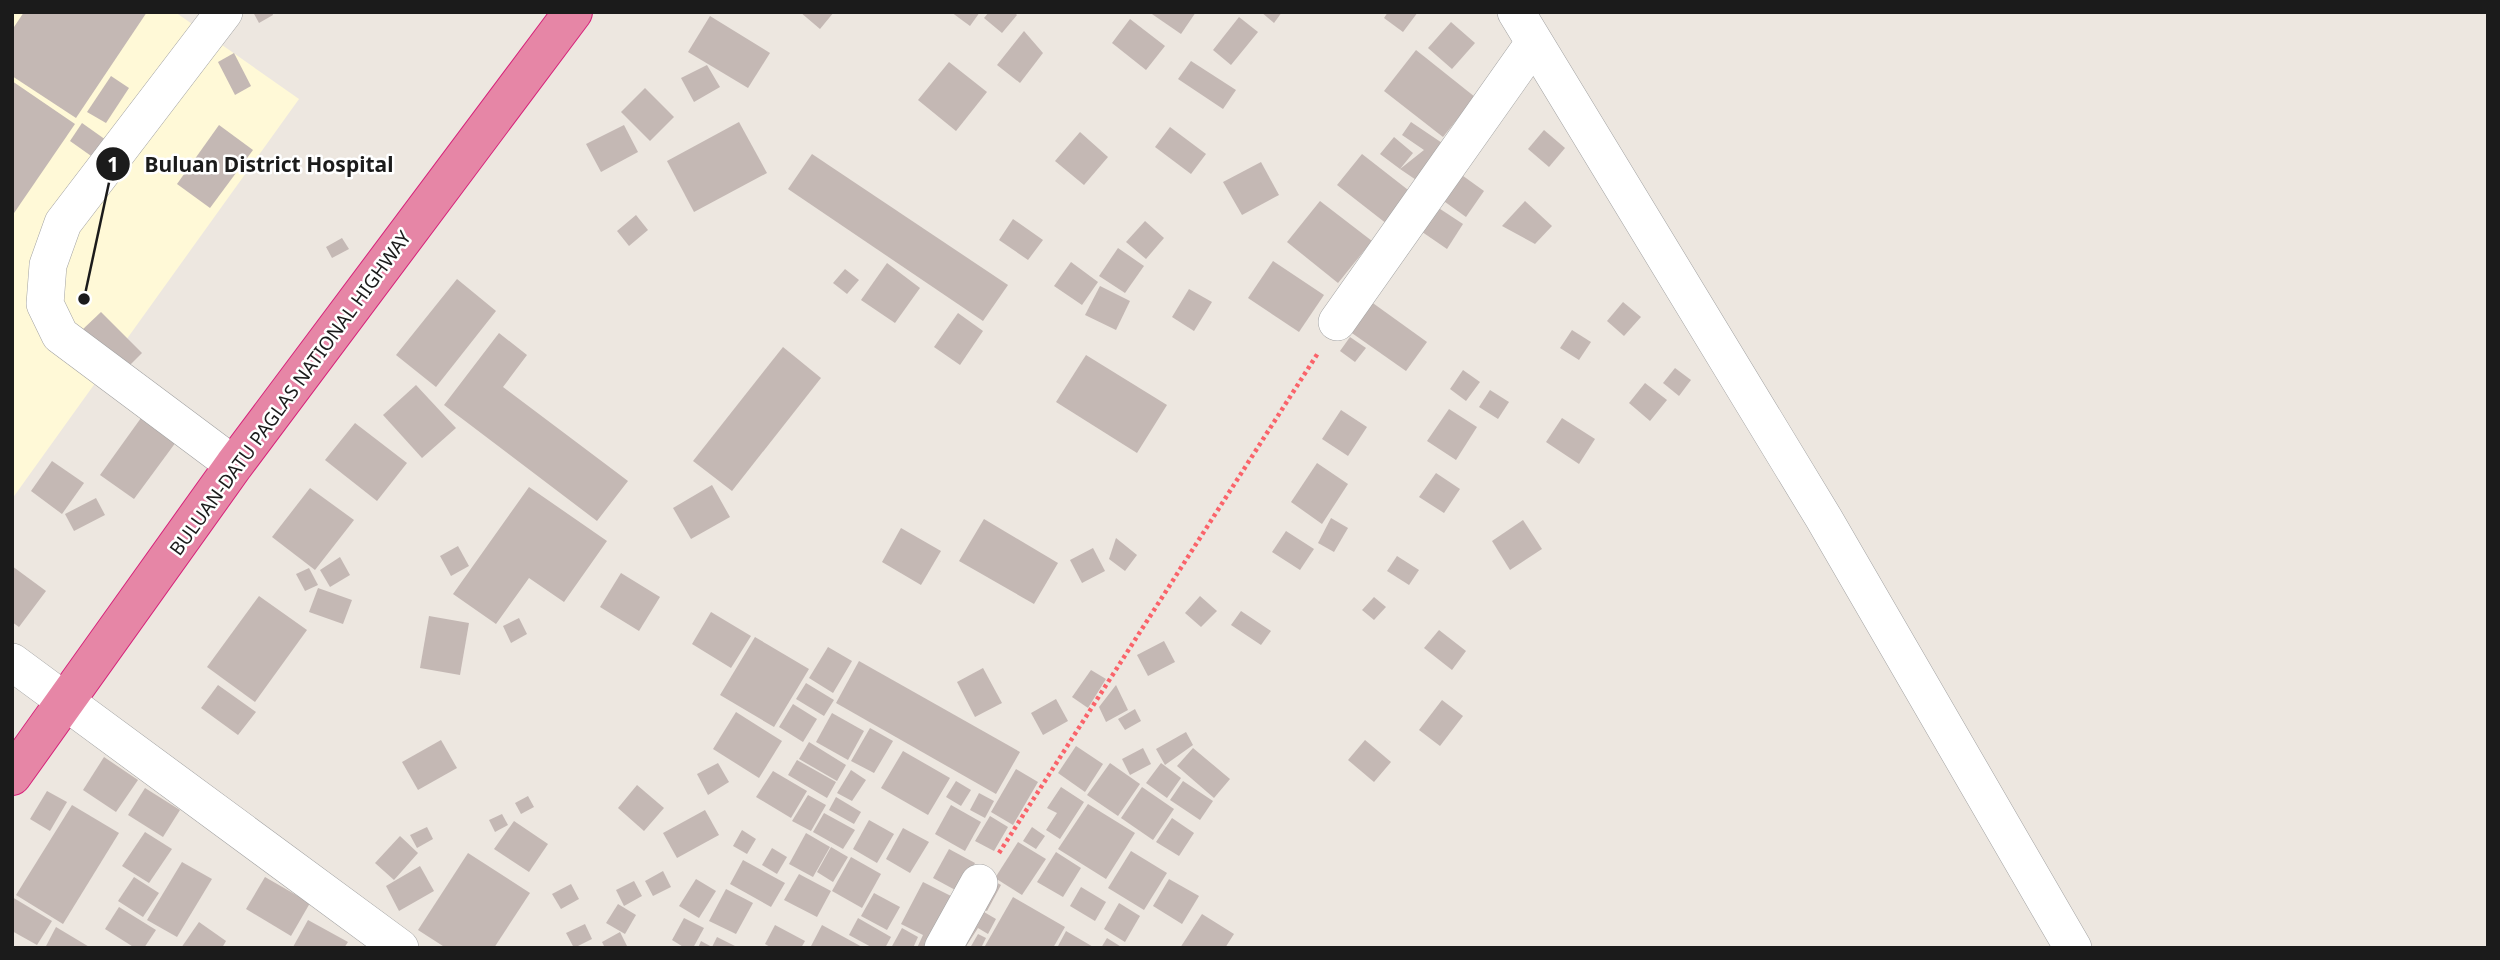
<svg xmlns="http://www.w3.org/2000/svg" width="2500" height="960" viewBox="0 0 2500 960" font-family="'Noto Sans',sans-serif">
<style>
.education{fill:#fff9d7}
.building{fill:#c4b8b4}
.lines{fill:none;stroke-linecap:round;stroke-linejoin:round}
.minor-casing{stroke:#a2a2a2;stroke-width:38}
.highway-casing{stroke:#d6227a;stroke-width:40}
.path{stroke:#fa636a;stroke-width:4.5;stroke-dasharray:3.5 3.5;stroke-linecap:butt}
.minor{stroke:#fff;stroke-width:37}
.highway{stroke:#e686a6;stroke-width:38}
.labels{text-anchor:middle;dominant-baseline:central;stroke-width:5;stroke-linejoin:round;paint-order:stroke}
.street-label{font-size:19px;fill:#1b1b1b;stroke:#fff}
.leader{fill:none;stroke:#1b1b1b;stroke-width:2.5}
.callout-dot{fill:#1b1b1b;stroke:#fff;stroke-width:2.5}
.mark-label{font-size:21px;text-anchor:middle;font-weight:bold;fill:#fff}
.callout-label{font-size:21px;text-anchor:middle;font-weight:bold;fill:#1b1b1b;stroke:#fff;stroke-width:5;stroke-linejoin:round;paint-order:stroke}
</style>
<rect width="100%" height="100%" fill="#ede7e0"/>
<polygon class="education" points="12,12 175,12 299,99 12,499"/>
<g class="building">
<polygon points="24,12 147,12 76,118 12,76 12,30"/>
<polygon points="253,12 272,12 273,15 259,23"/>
<polygon points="800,12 834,12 820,29"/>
<polygon points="951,12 980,12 970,26"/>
<polygon points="989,12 1014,12 1017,15 1002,33 984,18"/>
<polygon points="1149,12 1196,12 1181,34"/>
<polygon points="1261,12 1282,12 1274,23"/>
<polygon points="1388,12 1418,12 1403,32 1384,18"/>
<polygon points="710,16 770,53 748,88 688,52"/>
<polygon points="1239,17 1258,32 1231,65 1213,50"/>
<polygon points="1130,19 1165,46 1146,70 1112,43"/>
<polygon points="1451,22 1475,43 1452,69 1428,48"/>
<polygon points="1024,31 1043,53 1020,83 997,65"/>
<polygon points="1416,50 1475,97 1443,137 1384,91"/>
<polygon points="234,53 251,86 235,95 218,62"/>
<polygon points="1191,61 1236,90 1223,109 1178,79"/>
<polygon points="949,62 987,92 956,131 918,100"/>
<polygon points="707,65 720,87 694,102 681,78"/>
<polygon points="111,76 129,88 106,123 87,112"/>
<polygon points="12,81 75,124 12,216"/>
<polygon points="645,88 674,117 650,141 621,112"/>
<polygon points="739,122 767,173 694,212 667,161"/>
<polygon points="1411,122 1451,149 1425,186 1400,169 1380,154 1394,137 1413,153 1400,169 1424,150 1402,135"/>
<polygon points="82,123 106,140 94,158 70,141"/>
<polygon points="219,125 253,150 210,208 177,184"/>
<polygon points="624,125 638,152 601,172 586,144"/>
<polygon points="1170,127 1206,154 1191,174 1155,147"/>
<polygon points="1544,130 1565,148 1549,167 1528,149"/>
<polygon points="1080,132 1108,157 1084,185 1055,161"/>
<polygon points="812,154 1008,285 983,321 788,189"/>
<polygon points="1362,154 1412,193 1387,224 1337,185"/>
<polygon points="1261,162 1279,195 1242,215 1223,182"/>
<polygon points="1452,168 1484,191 1466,217 1434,194"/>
<polygon points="1320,201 1372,241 1338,283 1287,242"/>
<polygon points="1428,201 1463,224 1447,249 1412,225"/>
<polygon points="1525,201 1552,226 1535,244 1502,226"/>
<polygon points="636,215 648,230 629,246 617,231"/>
<polygon points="1013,219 1043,240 1028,260 999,240"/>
<polygon points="1145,221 1164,238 1146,259 1126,242"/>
<polygon points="342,238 349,249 332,258 326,247"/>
<polygon points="1118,248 1144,266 1125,293 1099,276"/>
<polygon points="1273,261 1324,295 1299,332 1248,298"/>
<polygon points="1071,262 1098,282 1082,305 1054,286"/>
<polygon points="887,263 920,288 895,323 861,300"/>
<polygon points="845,269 859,280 847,294 833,283"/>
<polygon points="457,279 496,311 436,387 396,355"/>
<polygon points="1100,286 1130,301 1116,330 1085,315"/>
<polygon points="1189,289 1212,302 1194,331 1172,317"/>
<polygon points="1370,301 1427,342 1406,371 1349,331"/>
<polygon points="1623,302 1641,317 1624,336 1607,321"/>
<polygon points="101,312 142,353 123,372 81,331"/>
<polygon points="958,313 983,331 960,365 934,347"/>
<polygon points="1572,330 1591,342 1579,360 1560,348"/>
<polygon points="499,333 527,355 503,387 628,481 597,521 444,405"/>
<polygon points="1350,337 1366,348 1355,362 1340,351"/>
<polygon points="783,347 821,378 732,491 693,461"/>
<polygon points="1086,355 1167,405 1137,453 1056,402"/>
<polygon points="1675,368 1691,380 1679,396 1663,383"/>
<polygon points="1463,370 1480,382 1466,401 1450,389"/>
<polygon points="1645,383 1667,400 1650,421 1629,403"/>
<polygon points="416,385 456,428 422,458 383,415"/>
<polygon points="1490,390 1509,402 1498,419 1479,407"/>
<polygon points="1449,409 1477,427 1456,460 1427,441"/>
<polygon points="1341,410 1367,427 1348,456 1322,439"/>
<polygon points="141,418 176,442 134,499 100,475"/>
<polygon points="1562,418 1595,439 1579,464 1546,442"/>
<polygon points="355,423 407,463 377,501 325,460"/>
<polygon points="52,461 84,483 62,514 31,491"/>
<polygon points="1317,463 1348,484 1322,524 1291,502"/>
<polygon points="1436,473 1460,489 1444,513 1419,497"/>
<polygon points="712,485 730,517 691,539 673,508"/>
<polygon points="529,487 607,541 564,602 529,578 496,624 453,594"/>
<polygon points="310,488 354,520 315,570 272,537"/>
<polygon points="96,498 105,515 74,531 65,514"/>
<polygon points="1331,518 1348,528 1334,552 1318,543"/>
<polygon points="984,519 1058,563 1034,604 959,561"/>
<polygon points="1523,520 1542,549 1510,570 1492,541"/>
<polygon points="901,528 941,551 921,585 882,562"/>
<polygon points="1286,531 1314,549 1300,570 1272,552"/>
<polygon points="1116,538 1137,555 1125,571 1109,559"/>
<polygon points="458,546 469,566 451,576 440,556"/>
<polygon points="1093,548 1105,571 1082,583 1070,560"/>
<polygon points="1397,556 1419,570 1409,585 1387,571"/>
<polygon points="340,557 350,575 330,587 320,570"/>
<polygon points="12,566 46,591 19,627 12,622"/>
<polygon points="309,568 318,585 305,591 296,574"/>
<polygon points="621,573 660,597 639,631 600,607"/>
<polygon points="318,588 352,600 343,624 309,612"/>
<polygon points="259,596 307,630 255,702 207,667"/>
<polygon points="1200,596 1217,611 1201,627 1185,613"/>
<polygon points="1374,597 1386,607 1374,620 1362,610"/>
<polygon points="1241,611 1271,631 1261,645 1231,625"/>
<polygon points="711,612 751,636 731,668 692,644"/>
<polygon points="429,616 469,623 460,675 420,668"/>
<polygon points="519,618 527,634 511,643 503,626"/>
<polygon points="1439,630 1466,651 1452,670 1424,648"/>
<polygon points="755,637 809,669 774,727 720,695"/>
<polygon points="1164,641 1175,662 1148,676 1137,655"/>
<polygon points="828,647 852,661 833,693 809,678"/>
<polygon points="859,661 1020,752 996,794 836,703"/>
<polygon points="983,668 1002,703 975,717 957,682"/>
<polygon points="1091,670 1106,679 1088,708 1072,697"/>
<polygon points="806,683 834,700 824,716 796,699"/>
<polygon points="218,685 256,712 238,735 201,708"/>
<polygon points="1116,685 1128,710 1106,722 1099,707"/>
<polygon points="1056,699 1068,721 1043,735 1031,713"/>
<polygon points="1442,700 1463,716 1440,746 1419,730"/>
<polygon points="793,704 817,719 803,742 779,727"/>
<polygon points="1135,709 1141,721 1125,730 1118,719"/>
<polygon points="736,712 782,741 759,778 713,749"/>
<polygon points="832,713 864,731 848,760 816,742"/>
<polygon points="870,728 893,741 874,773 851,761"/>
<polygon points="1186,732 1193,745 1165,765 1156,749"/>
<polygon points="441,740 457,768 418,790 402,762"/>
<polygon points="1365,740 1391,762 1374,782 1348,760"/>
<polygon points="809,742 846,765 837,781 799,759"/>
<polygon points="1076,746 1103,764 1085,792 1058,773"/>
<polygon points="1143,748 1151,764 1130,775 1122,759"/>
<polygon points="1193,748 1230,779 1214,798 1177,766"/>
<polygon points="903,751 950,778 928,815 881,788"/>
<polygon points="104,757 138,780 116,812 83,790"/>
<polygon points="797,760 836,782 827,798 788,775"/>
<polygon points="718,763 729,782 708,795 697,774"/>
<polygon points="1110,763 1140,784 1118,816 1087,795"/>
<polygon points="1161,763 1181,778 1167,798 1146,783"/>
<polygon points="1016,769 1038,782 1013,825 991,812"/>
<polygon points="851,770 866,780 852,801 837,793"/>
<polygon points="773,771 807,791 791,818 756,797"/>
<polygon points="956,781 971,790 961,806 946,797"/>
<polygon points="1183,781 1213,801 1200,820 1170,800"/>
<polygon points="637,785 664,808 644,831 618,808"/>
<polygon points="1061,787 1084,802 1060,839 1046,830 1057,813 1047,808"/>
<polygon points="1142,787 1174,809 1153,840 1121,818"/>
<polygon points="145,788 180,810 163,837 128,815"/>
<polygon points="47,791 67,802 50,831 30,819"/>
<polygon points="979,793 994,801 985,818 970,810"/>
<polygon points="808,795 826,805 811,831 792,821"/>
<polygon points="528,796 534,807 521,814 515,803"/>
<polygon points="836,797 861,812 854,824 829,810"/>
<polygon points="1088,804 1135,833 1106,879 1058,849"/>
<polygon points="72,805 119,833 63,924 16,895"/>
<polygon points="951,805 981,822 965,851 935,834"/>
<polygon points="705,810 719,835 677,858 663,833"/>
<polygon points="824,813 855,830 843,849 813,832"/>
<polygon points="502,814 508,825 495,832 489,820"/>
<polygon points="990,816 1008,827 994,851 975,841"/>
<polygon points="1172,818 1194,833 1179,856 1156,842"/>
<polygon points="869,820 894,834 877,863 853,849"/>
<polygon points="514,821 548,844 529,872 494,849"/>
<polygon points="427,827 433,839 417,848 410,835"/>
<polygon points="1032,827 1045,836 1036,849 1023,841"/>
<polygon points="903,828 929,842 910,873 886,859"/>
<polygon points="742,830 756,839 747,854 733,846"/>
<polygon points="145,832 172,849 149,883 122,866"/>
<polygon points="806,833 830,847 813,877 789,864"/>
<polygon points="400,836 418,853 394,880 375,863"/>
<polygon points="1018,842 1046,859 1022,895 995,878"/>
<polygon points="831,847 848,857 833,882 817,872"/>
<polygon points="772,848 787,857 777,874 762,865"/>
<polygon points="949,849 975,863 959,892 933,878"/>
<polygon points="1131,851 1167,873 1144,910 1108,888"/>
<polygon points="1056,852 1081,868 1063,897 1037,882"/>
<polygon points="468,853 530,893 494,948 446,948 418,930"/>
<polygon points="851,857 881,874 862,908 832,891"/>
<polygon points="743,860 785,883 771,907 730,884"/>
<polygon points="182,862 212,879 177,937 147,920"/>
<polygon points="420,866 434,891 399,911 386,886"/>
<polygon points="663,871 671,887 653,896 645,881"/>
<polygon points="799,874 831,891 817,917 784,900"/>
<polygon points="134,877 159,893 143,917 118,901"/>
<polygon points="265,877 310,903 291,936 246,909"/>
<polygon points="987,877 1001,885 987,911 973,904"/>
<polygon points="696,879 716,891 699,918 679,906"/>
<polygon points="1169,879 1199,896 1182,924 1153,906"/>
<polygon points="634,881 642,896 624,906 616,890"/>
<polygon points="923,882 963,902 938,948 917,948 923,935 901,924"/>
<polygon points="571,884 579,899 561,909 552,894"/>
<polygon points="1081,887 1106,902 1095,921 1070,906"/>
<polygon points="726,889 753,903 736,934 709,921"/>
<polygon points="874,893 900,907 887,930 861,916"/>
<polygon points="12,897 52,921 37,945 12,931"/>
<polygon points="1013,897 1065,927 1053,948 985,946"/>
<polygon points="1119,903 1140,916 1125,942 1104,929"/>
<polygon points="618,904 636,915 625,934 606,923"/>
<polygon points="972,905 996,919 988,934 978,928 965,948 953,941"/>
<polygon points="119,907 156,930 144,948 135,948 105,929"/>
<polygon points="1202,914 1234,934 1225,948 1180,948"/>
<polygon points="684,918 704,928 693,948 685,948 672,940"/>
<polygon points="858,918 891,937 885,948 873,948 849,935"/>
<polygon points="308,920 348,942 344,948 293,947"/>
<polygon points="199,922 226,941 222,948 181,948"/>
<polygon points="585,924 592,939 574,948 566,933"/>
<polygon points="775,925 805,941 801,948 772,948 765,944"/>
<polygon points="822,925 864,948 810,948"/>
<polygon points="56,927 91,948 45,948"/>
<polygon points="902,928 918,937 913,948 891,948"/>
<polygon points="1066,931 1095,948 1057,948"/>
<polygon points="620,932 628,948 605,948 602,942"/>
<polygon points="978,934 986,938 981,948 970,948"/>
<polygon points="717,937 739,948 698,948 701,941 712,947"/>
<polygon points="1107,938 1123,948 1101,948"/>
</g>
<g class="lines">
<defs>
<g id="minor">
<polyline points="224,12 63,223 48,265 45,304 60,335 234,465"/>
<polyline points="1516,12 1823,517 2073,948"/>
<polyline points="1337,322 1534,43"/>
<polyline points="12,662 400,948"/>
<polyline points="943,948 979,883"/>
</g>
<polyline id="highway" points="12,776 234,465 573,12"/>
</defs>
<use href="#minor" class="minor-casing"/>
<use href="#highway" class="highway-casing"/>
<polyline class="path" points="999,853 1318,353"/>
<use href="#minor" class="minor"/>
<use href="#highway" class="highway"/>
</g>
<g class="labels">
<g class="street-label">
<text transform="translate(290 393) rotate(-54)">BULUAN-DATU PAGLAS NATIONAL HIGHWAY</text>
</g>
</g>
<path class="leader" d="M84 299L113 164"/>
<g class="callout-dot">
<circle cx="84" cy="299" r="7"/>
<circle cx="113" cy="164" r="18"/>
</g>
<g class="mark-label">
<text x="113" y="172">1</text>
</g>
<g class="callout-label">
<text x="269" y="172">Buluan District Hospital</text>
</g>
<rect width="2500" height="960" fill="none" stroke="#1b1b1b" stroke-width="28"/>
</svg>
